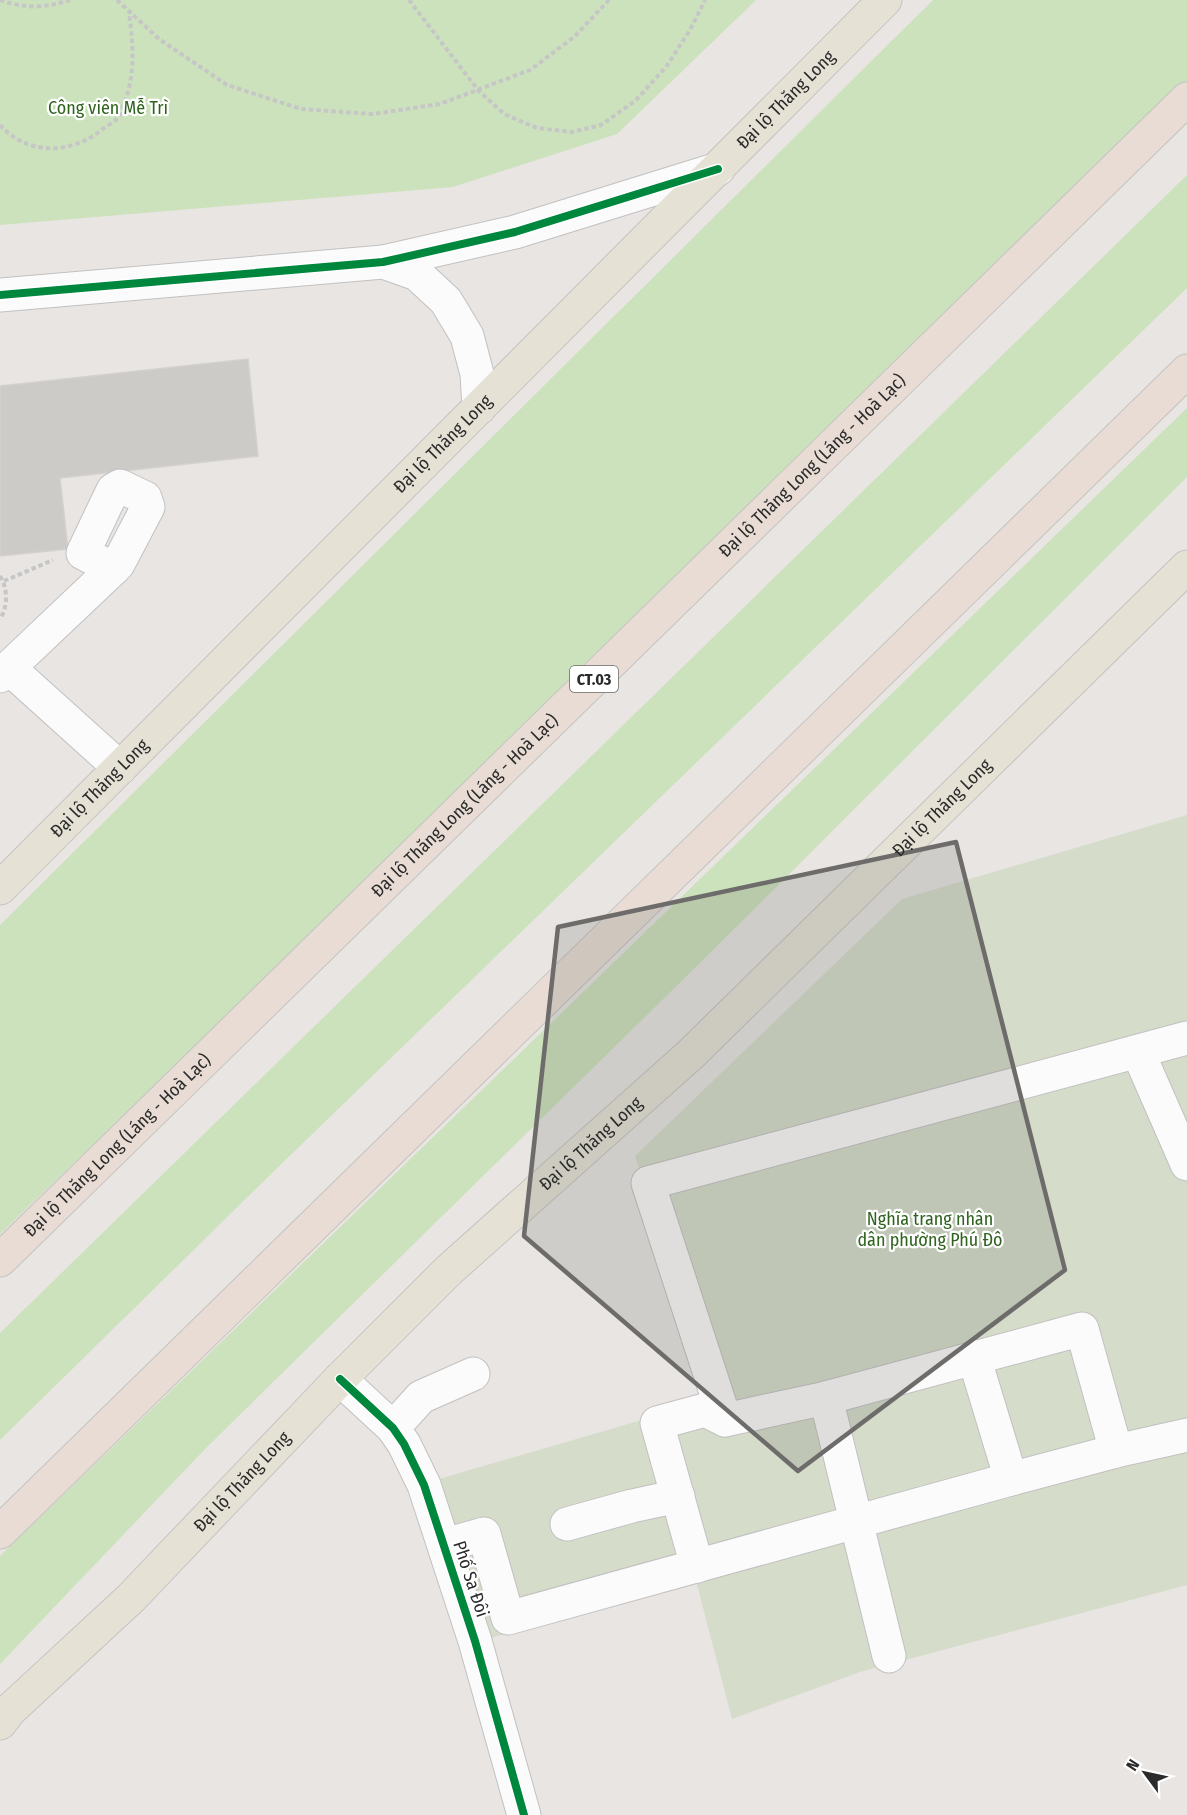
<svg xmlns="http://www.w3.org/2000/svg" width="1187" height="1815" viewBox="0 0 1187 1815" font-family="'Fira Sans Condensed',sans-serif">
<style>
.green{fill:#cce2bc}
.cemetery{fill:#d5dcca}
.building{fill:#cdcbc8;stroke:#d3d1cd;stroke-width:1.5}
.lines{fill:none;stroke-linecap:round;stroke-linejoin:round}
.minor-casing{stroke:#c2c1c1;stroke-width:35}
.major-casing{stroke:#c5c3c2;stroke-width:35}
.highway-casing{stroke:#c5c3c2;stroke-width:35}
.path{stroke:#c6c6c6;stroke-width:4;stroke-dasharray:4.5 3;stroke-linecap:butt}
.minor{stroke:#fcfbfb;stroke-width:33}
.major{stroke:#e5e1d5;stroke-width:33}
.highway{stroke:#e8dcd4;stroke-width:33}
.cycleway-casing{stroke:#fff;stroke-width:11}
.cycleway{stroke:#00873e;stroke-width:8}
.marked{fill:#6d6c6b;fill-opacity:0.2;stroke:#6d6c6b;stroke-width:4.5;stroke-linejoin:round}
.labels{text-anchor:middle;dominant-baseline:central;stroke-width:4.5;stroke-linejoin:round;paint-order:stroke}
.shield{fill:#fff;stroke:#6b6b6b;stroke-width:1.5}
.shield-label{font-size:16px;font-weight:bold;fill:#2b2b2b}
.street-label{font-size:18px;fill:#2b2b2b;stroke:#fff}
.park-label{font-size:18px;fill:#2f631f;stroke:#fff}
</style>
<rect width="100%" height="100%" fill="#e8e5e2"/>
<g class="green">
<polygon points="0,0 756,0 617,134 453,187 0,225"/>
<polygon points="933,0 1187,0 1187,90 0,1234 0,925"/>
<polygon points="1187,175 1187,288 272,1173 0,1440 0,1333"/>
<polygon points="1187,408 1187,477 701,962 206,1448 0,1664 0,1556"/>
</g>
<polygon class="cemetery" points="1187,815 1187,1585 860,1672 732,1719 696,1581 487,1639 439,1479 714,1399 635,1156 902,899"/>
<polygon class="building" points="248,359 258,456 60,478 68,549 0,556 0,386"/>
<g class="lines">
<defs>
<g id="minor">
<polyline points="383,262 417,274 446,301 467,336 477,374 479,408"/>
<polyline points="0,295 383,262 515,232 718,169"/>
<polygon points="120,486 145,498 148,507 118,564 113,569 83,553 113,490"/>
<polyline points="9,668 120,768"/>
<polyline points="0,676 113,569"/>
<polyline points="1138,1052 1187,1164"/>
<polyline points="974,1357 1011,1479"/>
<polyline points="340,1379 393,1428 404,1444 424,1485 475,1641 524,1815"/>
<polyline points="826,1398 889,1656"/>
<polyline points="725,1420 648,1183 1187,1038"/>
<polyline points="393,1428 421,1397 473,1374"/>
<polyline points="567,1524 632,1506 678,1496"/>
<polyline points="445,1545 484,1534 508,1618 1011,1479 1116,1451 1187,1435"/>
<polyline points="697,1566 657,1423 705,1410 725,1420 826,1398 1082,1329 1116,1451"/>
</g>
<g id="major">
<path id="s1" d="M0 888 885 0"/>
<path id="s2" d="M0 1723 9 1711 131 1598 340 1379 449 1270 691 1054 1187 567"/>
</g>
<g id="highway">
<path id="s3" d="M0 1260 1187 99"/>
<polyline points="0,1532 1187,371"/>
</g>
</defs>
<use href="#minor" class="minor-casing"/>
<use href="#major" class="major-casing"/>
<use href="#highway" class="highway-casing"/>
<g class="path">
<path d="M0 0C26 9 44 8 70 0"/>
<polyline points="117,0 159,39 227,85 301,109 373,114 440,104 530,70 574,37 609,0"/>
<polyline points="409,0 478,90 504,114 537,128 572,132 601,125 635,101 666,67 690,30 705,0"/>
<path d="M0 125C29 157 73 154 104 128 109 125 115 121 119 117 121 113 122 108 124 104 136 73 133 44 129 12"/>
<path d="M0 576C8 588 8 607 0 619"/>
<polyline points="4,581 53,560"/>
</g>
<use href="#minor" class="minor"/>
<use href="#major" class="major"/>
<use href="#highway" class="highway"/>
<defs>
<g id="cycleway">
<polyline points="0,295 383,262 515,232 718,169"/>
<polyline points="340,1379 393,1428 404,1444 424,1485 475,1641 524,1815"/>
</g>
</defs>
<use href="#cycleway" class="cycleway-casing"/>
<use href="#cycleway" class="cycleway"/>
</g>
<path class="marked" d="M956 842 1065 1270 798 1471 524 1236 558 927Z"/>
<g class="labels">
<rect class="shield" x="570" y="666" width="48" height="26" rx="4.5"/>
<g class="shield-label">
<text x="594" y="679">CT.03</text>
</g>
<g class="street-label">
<text stroke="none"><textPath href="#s1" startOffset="1113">Đại lộ Thăng Long</textPath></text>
<text stroke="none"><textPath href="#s1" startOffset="627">Đại lộ Thăng Long</textPath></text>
<text stroke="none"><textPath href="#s3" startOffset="1136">Đại lộ Thăng Long (Láng - Hoà Lạc)</textPath></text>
<text stroke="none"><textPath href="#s1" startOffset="141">Đại lộ Thăng Long</textPath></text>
<text stroke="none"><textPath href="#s3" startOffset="650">Đại lộ Thăng Long (Láng - Hoà Lạc)</textPath></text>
<text stroke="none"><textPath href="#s2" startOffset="1314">Đại lộ Thăng Long</textPath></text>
<text stroke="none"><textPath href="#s2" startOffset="828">Đại lộ Thăng Long</textPath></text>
<text stroke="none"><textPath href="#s3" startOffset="164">Đại lộ Thăng Long (Láng - Hoà Lạc)</textPath></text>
<text stroke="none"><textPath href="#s2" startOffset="342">Đại lộ Thăng Long</textPath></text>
<text transform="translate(471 1579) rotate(72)">Phố Sa Đôi</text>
</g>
<g class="park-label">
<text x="108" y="108">Công viên Mễ Trì</text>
<text x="930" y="1219">Nghĩa trang nhân<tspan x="930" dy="21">dân phường Phú Đô</tspan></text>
</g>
</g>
<g transform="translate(1145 1773) rotate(303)" stroke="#ffffff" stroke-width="4.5" paint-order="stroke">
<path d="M0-4.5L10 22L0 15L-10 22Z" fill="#2b2b2b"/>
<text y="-9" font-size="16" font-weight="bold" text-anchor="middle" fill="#2b2b2b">N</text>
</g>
</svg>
